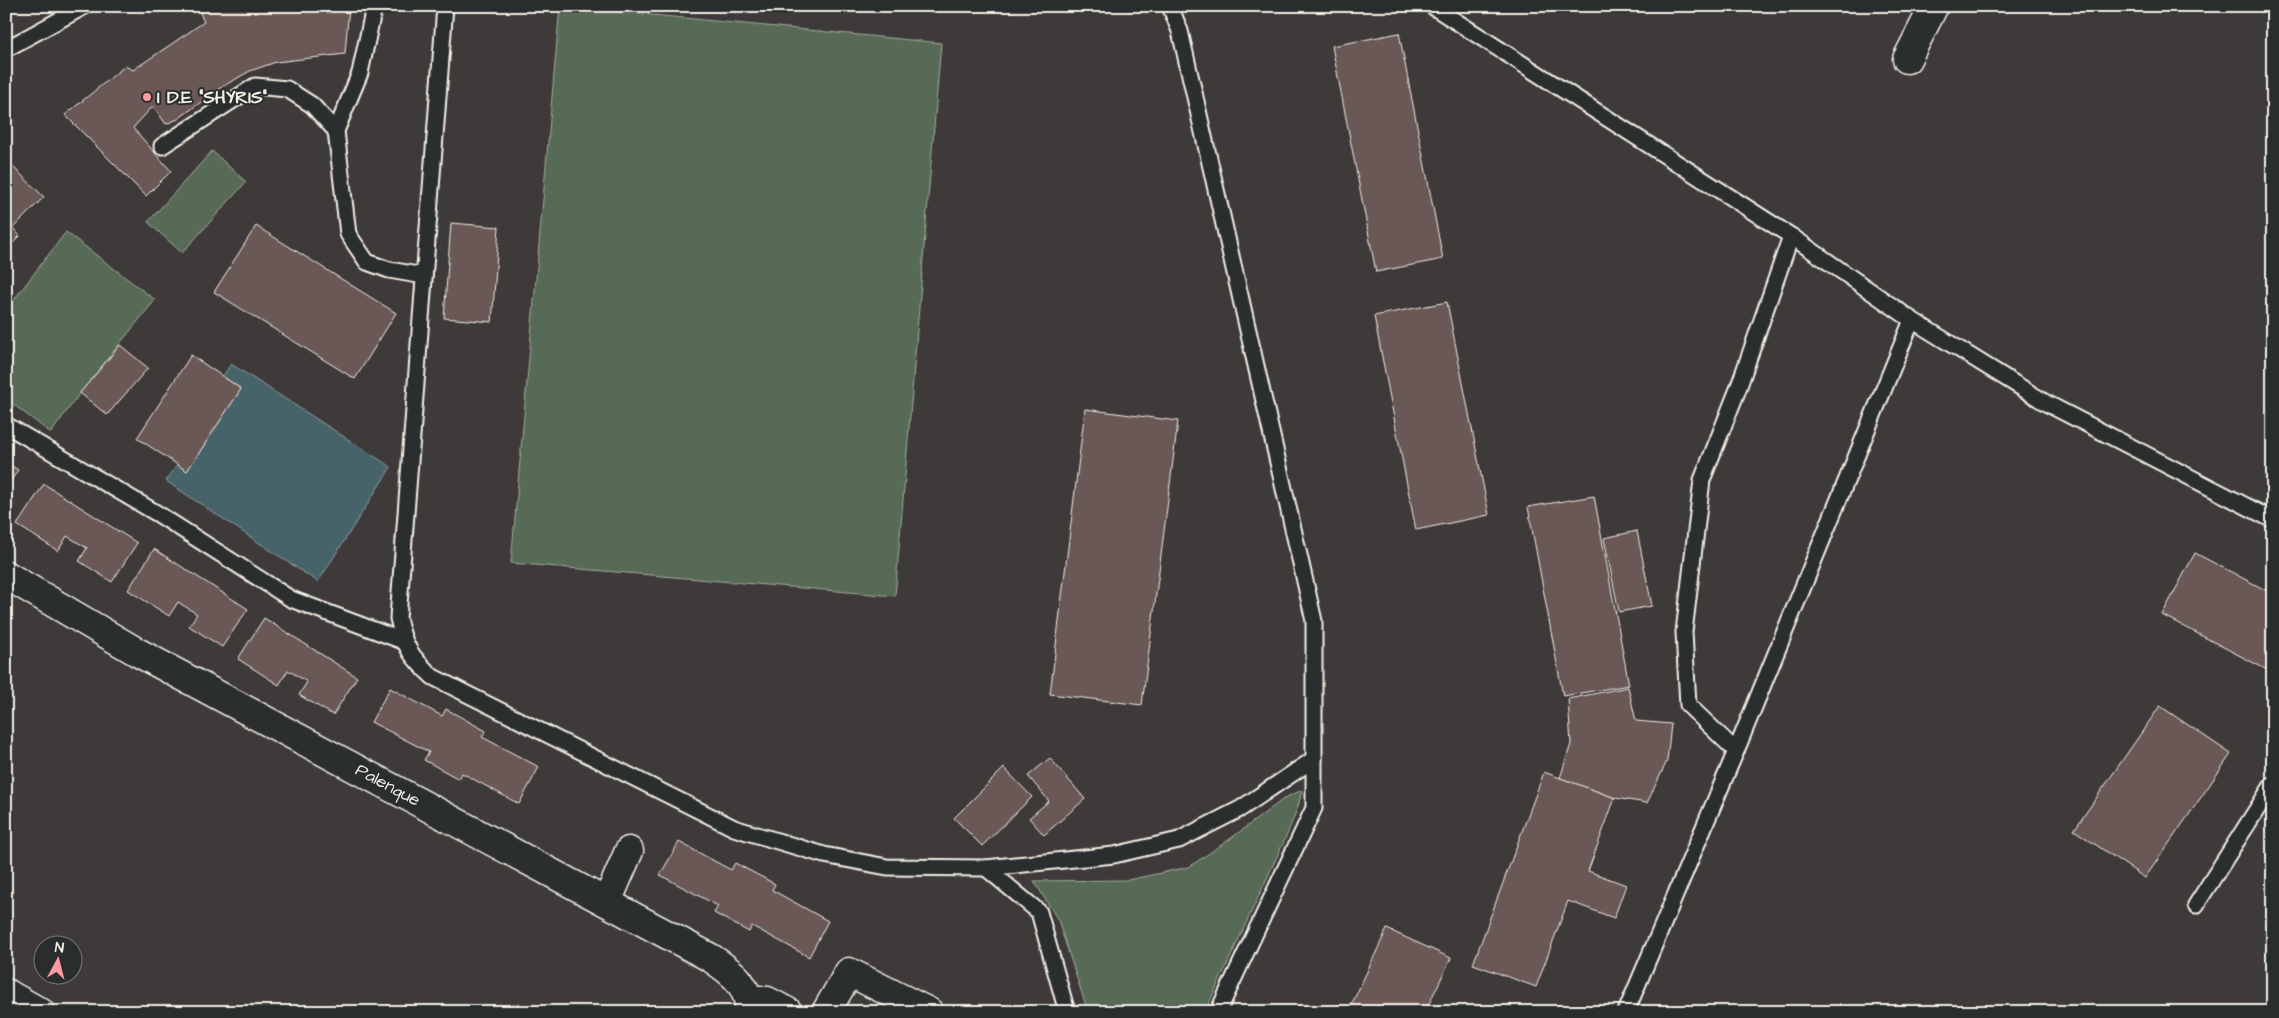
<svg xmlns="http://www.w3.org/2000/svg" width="2279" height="1018" viewBox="0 0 2279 1018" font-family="'Architects Daughter',sans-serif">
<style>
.green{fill:#566a56;stroke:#a5ae9f}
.water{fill:#47636b;stroke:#8c9c9d}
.building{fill:#6b5957;stroke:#f4f1e8}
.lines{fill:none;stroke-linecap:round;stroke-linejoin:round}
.service-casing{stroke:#f4f1e8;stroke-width:19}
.minor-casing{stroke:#f4f1e8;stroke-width:31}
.service{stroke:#2a2d2e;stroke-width:15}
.minor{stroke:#2a2d2e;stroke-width:28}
.poi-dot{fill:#ff9aa2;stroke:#2a2d2e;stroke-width:2}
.labels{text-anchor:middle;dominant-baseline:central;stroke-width:4;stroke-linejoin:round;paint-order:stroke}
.poi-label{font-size:18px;font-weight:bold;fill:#f4f1e8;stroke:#2a2d2e;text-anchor:start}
.street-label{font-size:18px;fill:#f4f1e8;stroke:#2a2d2e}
</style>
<rect width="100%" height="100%" fill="#3e3a3a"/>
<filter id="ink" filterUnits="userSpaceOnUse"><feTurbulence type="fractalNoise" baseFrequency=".02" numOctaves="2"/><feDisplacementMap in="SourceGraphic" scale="10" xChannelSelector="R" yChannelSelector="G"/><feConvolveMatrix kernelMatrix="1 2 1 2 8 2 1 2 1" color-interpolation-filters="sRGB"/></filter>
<g filter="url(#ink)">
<g class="green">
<polygon points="560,6 941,43 895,596 511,563"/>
<polygon points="212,151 246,182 182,253 148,222"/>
<polygon points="66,232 155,300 80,393 51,433 6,399 6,310"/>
<polygon points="1302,790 1298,807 1286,837 1205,1012 1088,1012 1058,920 1034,881 1128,880 1189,867 1230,839 1285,798"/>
</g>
<polygon class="water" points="231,364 391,467 318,582 166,481 177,465 187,471 241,389 223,376"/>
<g class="building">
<polygon points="210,6 349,6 345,54 276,62 250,71 220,88 178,119 166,124 153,106 133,128 171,171 146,196 65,115 125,66 133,70 204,22 200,13"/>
<polygon points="1399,33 1443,259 1376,272 1332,46"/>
<polygon points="6,160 44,197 13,228 20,236 6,250"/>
<polygon points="451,223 499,227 492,322 444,318"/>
<polygon points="256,226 396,313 355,379 214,292"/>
<polygon points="1447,302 1489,515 1416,530 1374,316"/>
<polygon points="120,345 148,368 107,415 80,393"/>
<polygon points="191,355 241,389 187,471 137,438"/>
<polygon points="1085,409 1178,421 1142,705 1050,694"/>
<polygon points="6,462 18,470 6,488"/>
<polygon points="44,484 137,543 112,582 79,561 87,548 67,536 58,551 17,525"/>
<polygon points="1594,496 1629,685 1563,696 1528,507"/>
<polygon points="1637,531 1652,606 1619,612 1604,538"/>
<polygon points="154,549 248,609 222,647 189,626 197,614 178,602 169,616 128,590"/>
<polygon points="2195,553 2273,594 2273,673 2162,615"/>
<polygon points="264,618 357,677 333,715 299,695 307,682 288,670 279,685 238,659"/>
<polygon points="1628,687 1636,721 1671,724 1667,761 1647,803 1615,798 1560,778 1571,744 1568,699"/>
<polygon points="390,688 442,716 446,709 486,731 482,737 539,767 519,804 462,773 459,779 424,760 429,752 371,722"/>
<polygon points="2160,706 2231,754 2145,878 2074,830"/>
<polygon points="1050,758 1085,799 1044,835 1029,818 1049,801 1028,776"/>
<polygon points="1004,768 1032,797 982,846 954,818"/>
<polygon points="1544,772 1615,798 1588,871 1626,885 1614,918 1568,901 1536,987 1473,964"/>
<polygon points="679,842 731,870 735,863 775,884 772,890 828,921 809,957 752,926 749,932 714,913 718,906 660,875"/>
<polygon points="1387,929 1451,958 1425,1012 1348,1012"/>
</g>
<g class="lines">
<defs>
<g id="service">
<path d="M445 6 398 618C404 647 412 658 433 677L734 828 824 855 887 867 986 868 1114 855 1179 840 1240 809 1314 759"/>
<polyline points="1170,6 1180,31 1314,621 1314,808 1218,1012"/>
<polyline points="1432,6 1791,236 1912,320 2046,403 2273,520"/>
<polyline points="373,12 360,73 336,131 348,234 367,262 389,270 424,276"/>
<polyline points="6,49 85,6"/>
<polyline points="162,146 255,86 287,89 312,105 336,131"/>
<polyline points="6,425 158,514 291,599 403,641"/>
<polyline points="1736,751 1688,705 1684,632 1702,480 1738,389 1791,236"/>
<polyline points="986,868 1039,912 1067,1012"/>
<polyline points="2196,905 2273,784"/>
<polyline points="1626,1012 1736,751 1912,320"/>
</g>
<g id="minor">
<polyline points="1907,59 1934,6"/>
<path d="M6 575 137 652 711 958C733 973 748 983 750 1012"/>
<polyline points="607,902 629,851"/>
<polyline points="6,993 40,1012"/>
<polyline points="749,999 767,1001 788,1012"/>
<polyline points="826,1012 849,972 929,1012"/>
</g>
</defs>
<use href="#service" class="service-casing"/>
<use href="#minor" class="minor-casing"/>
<use href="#service" class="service"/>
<use href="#minor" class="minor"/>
</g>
</g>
<circle class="poi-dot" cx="147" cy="97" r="5"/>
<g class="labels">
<g class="poi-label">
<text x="157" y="97">I D.E "SHYRIS"</text>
</g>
<g class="street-label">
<text transform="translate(388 785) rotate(28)">Palenque</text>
</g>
</g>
<rect width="2279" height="1018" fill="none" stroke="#2a2d2e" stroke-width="25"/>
<rect x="12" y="12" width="2254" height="993" fill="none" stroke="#f4f1e8" stroke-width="2" filter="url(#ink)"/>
<g transform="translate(58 960) rotate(7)"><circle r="24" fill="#2a2d2e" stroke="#7b7b78"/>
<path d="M0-4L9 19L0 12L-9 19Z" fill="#ff9aa2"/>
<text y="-8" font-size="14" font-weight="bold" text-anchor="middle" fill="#f4f1e8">N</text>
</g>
</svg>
